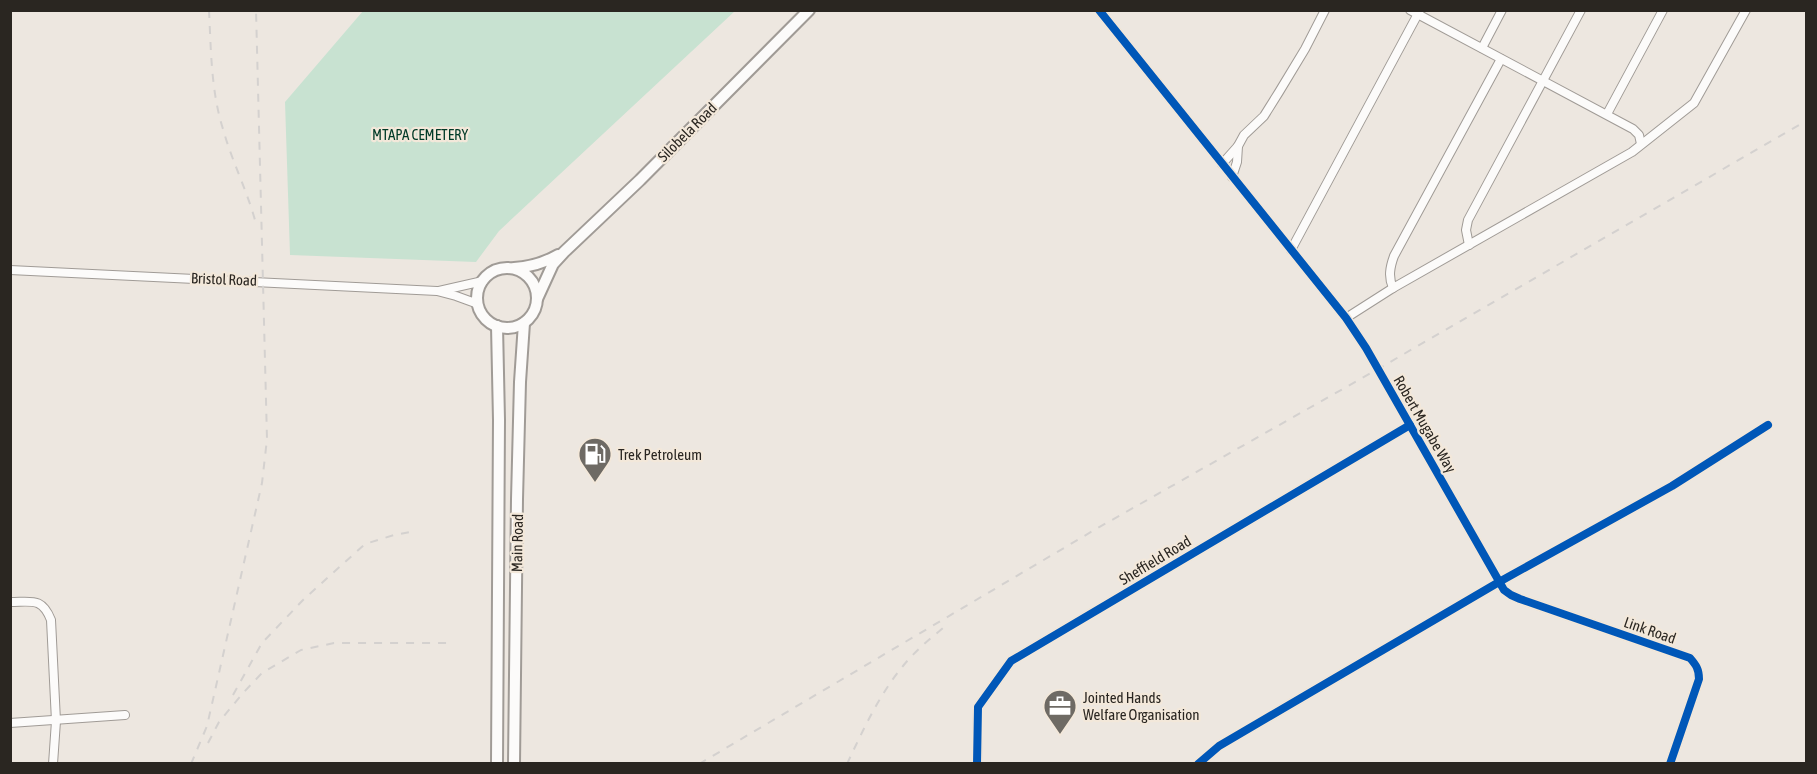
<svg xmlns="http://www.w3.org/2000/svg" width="1817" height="774" viewBox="0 0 1817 774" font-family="'Asap Condensed',sans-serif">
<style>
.green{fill:#c8e2d1}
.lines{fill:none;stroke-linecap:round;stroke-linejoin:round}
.minor-casing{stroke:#a09b96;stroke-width:10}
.major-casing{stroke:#a09b96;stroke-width:14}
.minor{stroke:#fcfbfa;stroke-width:8}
.major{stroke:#fcfbfa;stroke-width:10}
.rail{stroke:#d4d1cf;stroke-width:2;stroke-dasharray:8 8;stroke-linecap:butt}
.cycleway-casing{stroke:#f3e8da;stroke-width:11}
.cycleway{stroke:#0057b8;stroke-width:8}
.labels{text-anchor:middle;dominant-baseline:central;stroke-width:4.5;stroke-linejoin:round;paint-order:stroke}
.street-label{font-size:15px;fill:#2a2621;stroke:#f3e8da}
.park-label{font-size:15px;fill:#003a27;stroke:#f3e8da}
.poi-label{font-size:15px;fill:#2a2621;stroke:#f3e8da;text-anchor:start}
</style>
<rect width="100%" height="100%" fill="#ede7e0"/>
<polygon class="green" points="363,11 363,10 735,11 499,231 476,262 290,255 285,102"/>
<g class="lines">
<defs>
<g id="minor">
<path d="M1099 10 1346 318 1366 348 1504 590 1511 595 1520 599 1690 658C1696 665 1699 669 1699 679L1670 764"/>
<polyline points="1410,10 1633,129 1639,135 1641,144"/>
<polyline points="1482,48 1502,10"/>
<polyline points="1607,114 1663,10"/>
<polyline points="1222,164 1238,146"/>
<polyline points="1232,177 1237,162 1238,146 1244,135 1264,116 1279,92 1305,49 1325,10"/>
<polyline points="1469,245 1466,230 1468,220 1581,10"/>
<polyline points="1291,250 1420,10"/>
<polyline points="10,270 437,291 456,296 478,304"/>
<path d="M1393 288C1388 277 1390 267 1394 256L1501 59"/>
<polyline points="439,291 483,281"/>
<polyline points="1346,318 1393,288 1632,152 1694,103 1746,10"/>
<path d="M10 602C32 602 42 597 51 620L56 721 53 764"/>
<polyline points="10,723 125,715"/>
<polyline points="977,764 978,707 1011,661 1410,425"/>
<polyline points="1198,764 1219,746 1499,582 1672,486 1768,425"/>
</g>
<g id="major">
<path d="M514 268C531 267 544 263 558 255"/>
<circle cx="507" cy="298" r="30"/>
<polyline points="537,299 553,264 564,252 640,180 809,10"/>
<polyline points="497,326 499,420 497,764"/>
<polyline points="514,764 517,499 520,382 524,323"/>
</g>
</defs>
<use href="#minor" class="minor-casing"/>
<use href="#major" class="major-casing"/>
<use href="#minor" class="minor"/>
<use href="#major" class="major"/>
<g class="rail">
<path d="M209 10C211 50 211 91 223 129 232 162 248 192 256 224"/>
<polyline points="233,695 262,643 304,599 365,544 394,535 415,531"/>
<polyline points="208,743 219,722 243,693 262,673 301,650 334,643 454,643"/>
<polyline points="191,764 207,726 262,483 267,439 256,10"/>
<polyline points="699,764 1096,529 1378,369 1806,121"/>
<path d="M847 764C863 730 879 695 903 666 916 650 932 637 948 624"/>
</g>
<defs>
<g id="cycleway">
<path d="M1099 10 1346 318 1366 348 1504 590 1511 595 1520 599 1690 658C1696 665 1699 669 1699 679L1670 764"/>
<polyline points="977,764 978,707 1011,661 1410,425"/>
<polyline points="1198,764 1219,746 1499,582 1672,486 1768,425"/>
</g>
</defs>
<use href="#cycleway" class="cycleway-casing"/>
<use href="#cycleway" class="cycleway"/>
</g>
<defs>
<symbol id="fuel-pin" viewBox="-11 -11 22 30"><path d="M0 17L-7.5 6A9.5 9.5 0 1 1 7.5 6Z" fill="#6e6a64" stroke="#f3e8da"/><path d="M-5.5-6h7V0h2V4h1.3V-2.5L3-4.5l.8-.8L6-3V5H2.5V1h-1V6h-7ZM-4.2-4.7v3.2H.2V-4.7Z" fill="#fff"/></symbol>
<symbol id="office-pin" viewBox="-11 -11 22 30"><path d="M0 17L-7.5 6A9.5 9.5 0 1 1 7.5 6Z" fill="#6e6a64" stroke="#f3e8da"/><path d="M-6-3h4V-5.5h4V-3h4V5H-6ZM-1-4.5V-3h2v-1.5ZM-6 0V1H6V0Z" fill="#fff"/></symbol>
</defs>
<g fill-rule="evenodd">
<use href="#fuel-pin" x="576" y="435" width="38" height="52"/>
<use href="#office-pin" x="1041" y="687" width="38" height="52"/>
</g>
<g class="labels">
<g class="street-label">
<text transform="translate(687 132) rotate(-45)">Silobela Road</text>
<text transform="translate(224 279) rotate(2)">Bristol Road</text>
<text transform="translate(1425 424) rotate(60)">Robert Mugabe Way</text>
<text transform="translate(517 543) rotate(-89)">Main Road</text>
<text transform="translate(1155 560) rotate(-31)">Sheffield Road</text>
<text transform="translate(1650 630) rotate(19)">Link Road</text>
</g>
<g class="park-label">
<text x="420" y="134">MTAPA CEMETERY</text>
</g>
<g class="poi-label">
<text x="618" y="454">Trek Petroleum</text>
<text x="1083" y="697">Jointed Hands<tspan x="1083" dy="17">Welfare Organisation</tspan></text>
</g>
</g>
<rect width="1817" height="774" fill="none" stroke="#2a2621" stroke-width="24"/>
</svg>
